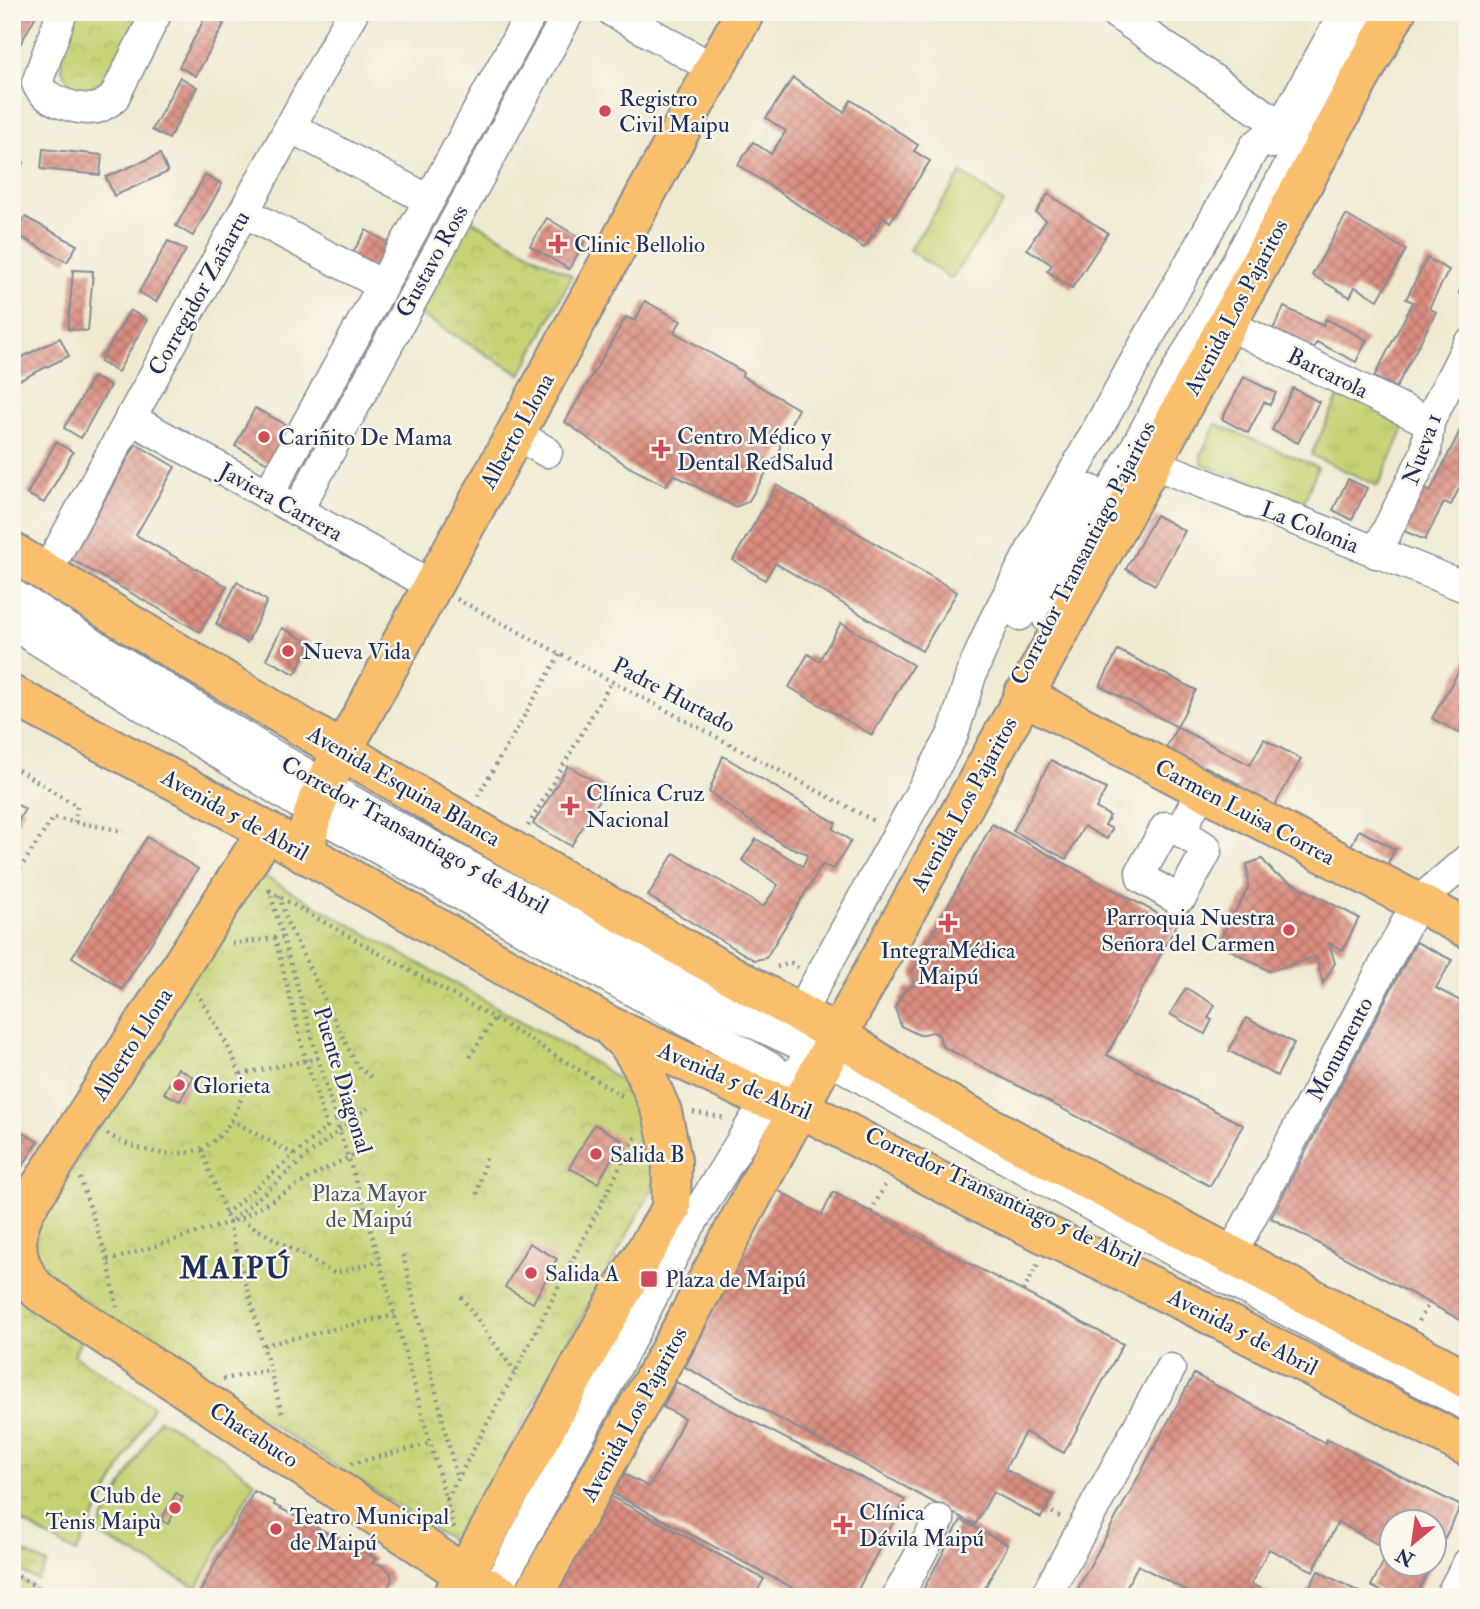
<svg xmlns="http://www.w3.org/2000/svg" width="1480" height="1609" viewBox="0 0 1480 1609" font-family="'IM FELL Double Pica',serif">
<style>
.grass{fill:url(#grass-tufts);stroke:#708068;stroke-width:2}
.park{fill:url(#park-crowns);stroke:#708068;stroke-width:2}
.pitch{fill:#c5d172;stroke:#708068;stroke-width:2}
.building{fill:url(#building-cross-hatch)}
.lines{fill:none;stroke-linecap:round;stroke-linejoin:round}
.minor-casing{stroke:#858c97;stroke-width:33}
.major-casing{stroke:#858c97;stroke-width:42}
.path{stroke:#858c97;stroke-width:4.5;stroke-dasharray:2 5;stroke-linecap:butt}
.minor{stroke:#fff;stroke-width:30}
.major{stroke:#f9bf6d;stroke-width:38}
.path-bridge{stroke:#858c97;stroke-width:4.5;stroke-dasharray:2 5;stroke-linecap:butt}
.poi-dot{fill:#d1495b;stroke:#fbf7ec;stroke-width:2.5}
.labels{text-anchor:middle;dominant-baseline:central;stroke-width:5;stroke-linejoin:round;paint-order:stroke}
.poi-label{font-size:23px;fill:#1b2f5e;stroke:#fbf7ec;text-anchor:start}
.street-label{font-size:23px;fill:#1b2f5e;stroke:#fbf7ec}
.park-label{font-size:23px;fill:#465863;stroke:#fbf7ec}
.district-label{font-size:30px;font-weight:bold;letter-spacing:2px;fill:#1b2f5e;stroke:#fbf7ec}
</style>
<defs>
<pattern id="grass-tufts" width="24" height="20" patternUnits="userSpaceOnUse" patternTransform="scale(1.75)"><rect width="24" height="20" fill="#c5d172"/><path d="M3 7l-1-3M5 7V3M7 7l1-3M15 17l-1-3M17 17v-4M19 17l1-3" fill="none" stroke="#a9b465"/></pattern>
<pattern id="park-crowns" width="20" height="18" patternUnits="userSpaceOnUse" patternTransform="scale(1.75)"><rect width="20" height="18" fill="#c5d172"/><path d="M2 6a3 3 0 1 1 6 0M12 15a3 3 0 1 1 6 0" fill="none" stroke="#a9b465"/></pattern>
<pattern id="building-cross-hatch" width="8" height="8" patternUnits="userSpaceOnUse" patternTransform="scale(1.75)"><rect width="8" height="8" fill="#dc8e80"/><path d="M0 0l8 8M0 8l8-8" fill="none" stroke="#b2746c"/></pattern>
</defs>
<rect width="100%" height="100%" fill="#fbf7ec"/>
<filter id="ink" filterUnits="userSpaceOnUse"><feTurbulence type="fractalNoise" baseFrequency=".0143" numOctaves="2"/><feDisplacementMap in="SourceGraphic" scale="14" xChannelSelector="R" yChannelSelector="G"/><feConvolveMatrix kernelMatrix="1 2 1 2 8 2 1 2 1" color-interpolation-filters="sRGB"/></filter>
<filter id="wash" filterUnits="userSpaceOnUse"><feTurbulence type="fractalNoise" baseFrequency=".00686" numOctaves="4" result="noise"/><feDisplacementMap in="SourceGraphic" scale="28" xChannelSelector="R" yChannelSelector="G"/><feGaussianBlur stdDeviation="1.57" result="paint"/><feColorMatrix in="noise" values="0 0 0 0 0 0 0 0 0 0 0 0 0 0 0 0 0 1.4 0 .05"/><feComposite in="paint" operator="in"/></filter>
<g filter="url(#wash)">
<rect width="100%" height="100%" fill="#efe9d0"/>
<g class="grass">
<polygon points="1343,387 1409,418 1378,486 1311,455"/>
<polygon points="1216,424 1318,467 1304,502 1202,464 1201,454"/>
<polygon points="16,1548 47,1564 37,1580 12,1567 12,1554"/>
</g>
<g class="park">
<path d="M75 12H144L104 91 87 96C46 73 63 48 75 12Z"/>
<polygon points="467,218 572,276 521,375 414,311"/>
<polygon points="257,872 590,1060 637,1092 663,1170 457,1544 222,1393 43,1272 36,1262 35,1228"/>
<polygon points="12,1285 84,1334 74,1355 153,1406 76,1553 12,1516"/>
</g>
<g class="pitch">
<polygon points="962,173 1004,203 951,279 909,250"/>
<polygon points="159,1419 204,1444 255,1482 197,1588 96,1533"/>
<polygon points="12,1575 52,1597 12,1597"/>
</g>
<g id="blocks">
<g class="building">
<polygon points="15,12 38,12 12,59 12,18"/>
<polygon points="207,14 224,24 196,76 179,67"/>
<polygon points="180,77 197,87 169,139 152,130"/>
<polygon points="793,78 844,112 851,100 918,145 914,151 930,161 890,222 884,217 864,248 738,165 753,142 771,154 786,131 766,118"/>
<polygon points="43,149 102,155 100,175 41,169"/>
<polygon points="12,154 24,163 12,178"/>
<polygon points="160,154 168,172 114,196 106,177"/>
<polygon points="205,175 222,184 193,236 176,226"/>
<polygon points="1048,194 1108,233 1072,288 1047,271 1052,265 1027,249 1046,220 1036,213"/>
<polygon points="1346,215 1406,250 1378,300 1355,287 1350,297 1312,275"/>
<polygon points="25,217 77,245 67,262 15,234"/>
<polygon points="547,218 585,241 569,269 530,246"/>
<polygon points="366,230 389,243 372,272 349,259"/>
<polygon points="168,241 186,250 156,302 139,292"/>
<polygon points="1427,258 1449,270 1429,308 1436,312 1396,388 1374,377 1413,302 1406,299"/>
<polygon points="73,270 93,271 88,331 68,329"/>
<polygon points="1468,271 1468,297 1459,293"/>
<polygon points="645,301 681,321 674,332 743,372 742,376 798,409 780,445 780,450 748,502 735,507 673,474 666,486 629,467 565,422 626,317 635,321"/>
<polygon points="1284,307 1323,326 1326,319 1367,340 1356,362 1317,342 1313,349 1273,329"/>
<polygon points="130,310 147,320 118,372 100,362"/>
<polygon points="60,338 69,356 16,382 12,375 12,362"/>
<polygon points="93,377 110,386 81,438 64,428"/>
<polygon points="1244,377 1276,393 1270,405 1264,402 1248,433 1222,419"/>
<polygon points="1293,388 1319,402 1298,443 1272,430"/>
<polygon points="255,408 292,428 272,465 235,446"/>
<polygon points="1468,414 1468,470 1451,505 1444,502 1425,540 1402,530 1422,488 1430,492"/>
<polygon points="56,442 73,452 44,503 27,494"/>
<polygon points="136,444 175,467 136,535 227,586 200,632 71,559"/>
<polygon points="1348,479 1367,488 1352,520 1333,510"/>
<polygon points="777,485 957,592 922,651 775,563 765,580 733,560"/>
<polygon points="1156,515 1185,531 1155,585 1126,569"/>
<polygon points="237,582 267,601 247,643 216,624"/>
<polygon points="841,623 913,665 872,735 789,687 808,654 819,661"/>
<polygon points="282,628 311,643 295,674 266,659"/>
<polygon points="1118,650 1196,690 1177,727 1100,686"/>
<polygon points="1468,655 1468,717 1459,733 1432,718"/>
<polygon points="1177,727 1250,765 1264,739 1301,759 1275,805 1257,795 1250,807 1232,797 1239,784 1205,766 1197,782 1159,761"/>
<polygon points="723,756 836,823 833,829 851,841 834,869 822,865 766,958 754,960 648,896 674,853 763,907 778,885 742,860 756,839 803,866 808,854 782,844 709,792"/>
<polygon points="1051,760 1106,789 1096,808 1110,816 1105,825 1112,829 1107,839 1084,826 1066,859 1013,831"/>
<polygon points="568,766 607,788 571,846 533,824"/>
<polygon points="12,795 15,797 14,803 25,809 12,832"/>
<polygon points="992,824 1177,924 1107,1055 1243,1125 1210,1186 942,1046 939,1035 933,1032 919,1035 901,1026 895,1008 905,989 914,986 912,972"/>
<polygon points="1359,830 1395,849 1387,865 1351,846"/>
<polygon points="147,837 198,869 122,989 72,957"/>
<polygon points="1262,859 1275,874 1359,918 1343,950 1329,943 1335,963 1323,983 1316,957 1269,971 1218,943 1248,888 1247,864"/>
<polygon points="1416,942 1452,960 1436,988 1468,1005 1468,1324 1271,1218"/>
<polygon points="1186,988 1215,1005 1208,1018 1212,1020 1205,1034 1170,1014"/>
<polygon points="1246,1018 1294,1043 1277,1076 1229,1051"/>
<polygon points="178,1068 193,1077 180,1101 164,1093"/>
<polygon points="594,1124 622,1140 598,1183 569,1168"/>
<polygon points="12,1126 38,1142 22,1167 12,1161"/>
<polygon points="777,1190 822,1215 833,1192 1123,1344 1064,1453 1025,1432 1005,1469 1053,1496 1041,1518 993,1492 975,1525 685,1367"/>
<polygon points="529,1243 557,1259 533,1303 505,1287"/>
<polygon points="1194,1374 1325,1443 1327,1439 1461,1506 1434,1559 1434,1522 1392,1522 1392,1564 1432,1564 1415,1597 1392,1597 1371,1586 1389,1551 1338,1522 1313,1571 1269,1549 1251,1584 1276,1597 1198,1597 1138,1565 1121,1597 1073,1597"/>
<polygon points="676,1382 905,1500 854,1597 810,1597 612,1493 622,1473 649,1487 670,1449 684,1418 663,1407"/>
<polygon points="254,1491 275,1502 274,1505 375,1558 372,1564 380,1564 390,1572 392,1579 388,1588 376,1593 373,1597 197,1597"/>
<polygon points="176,1493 183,1497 168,1524 161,1520"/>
<polygon points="605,1493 764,1579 754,1597 549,1597"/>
<polygon points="961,1520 1008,1545 980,1597 919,1597"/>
<polygon points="1318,1571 1369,1597 1305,1597"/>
</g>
</g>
</g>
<g filter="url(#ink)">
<use href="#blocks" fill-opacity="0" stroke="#858c97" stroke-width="2"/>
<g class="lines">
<defs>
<g id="minor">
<path d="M62 12 37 83C42 100 80 112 97 108 102 107 108 102 113 99L157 12"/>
<polyline points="613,12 714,69"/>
<polyline points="1114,12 1281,126 1289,141"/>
<polyline points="290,127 429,200"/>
<polyline points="1272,143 1345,12"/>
<polyline points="244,212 382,285"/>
<polyline points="1227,324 1429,422"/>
<polyline points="130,418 433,586"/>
<polyline points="516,434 547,452"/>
<polyline points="1152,463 1468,588"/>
<polyline points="268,495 532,12"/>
<polyline points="297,511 569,12"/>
<polyline points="1376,553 1426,452 1429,422 1468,345"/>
<polyline points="46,573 353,12"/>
<polyline points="12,594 263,749 379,817 741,1017 827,1057 889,1094 1185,1257 1468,1406"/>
<polyline points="1020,615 1090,490"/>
<polyline points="1048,619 1090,531 1373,12"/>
<polyline points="12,624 313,812 771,1068 803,1093"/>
<polygon points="1166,827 1180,831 1206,848 1206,852 1182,896 1177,899 1142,878 1141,872"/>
<polyline points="1180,831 1202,790"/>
<polyline points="791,1033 812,991 953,734 972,672 993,623 1047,520 1255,146 1281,126"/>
<polyline points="1241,1273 1231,1255 1417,903 1468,859"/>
<polyline points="492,1597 608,1383 684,1235 753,1122 809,1058 820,1042"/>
<polyline points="897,1597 939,1520"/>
<polyline points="1045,1597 1170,1369"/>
<polyline points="1450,1597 1468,1563"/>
</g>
<g id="major">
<path d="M12 552C284 719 559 880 838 1035L910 1083 1086 1179 1468 1380"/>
<polyline points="12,695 217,803 608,1025 756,1095 814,1115 977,1201 1193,1306 1468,1447"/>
<polyline points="1023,695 1468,929"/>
<path d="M267 831 27 1207C10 1239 15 1269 41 1293L464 1574 505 1597"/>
<path d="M307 855C306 829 314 809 324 785L745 12"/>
<polyline points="453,1595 629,1278 671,1209 672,1160 662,1112 642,1066 628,1044 614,1031"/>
<polyline points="532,1597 688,1317 838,1035 1152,463 1396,12"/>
</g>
</defs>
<use href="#minor" class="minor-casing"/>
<use href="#major" class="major-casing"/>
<g class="path">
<polyline points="457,599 876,822"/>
<polyline points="12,766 77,806 75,822"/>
<polyline points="478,796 560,654"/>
<polyline points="528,826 612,681"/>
<polyline points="12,881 53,818 124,831"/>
<polyline points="269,889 336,1120"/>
<polyline points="269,891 494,1018 622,1096"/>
<polyline points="279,896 288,924 357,1066 371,1077"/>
<polyline points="232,944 283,937"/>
<polyline points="777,967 791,963 798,968"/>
<polyline points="470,1057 494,1018"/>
<polyline points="241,1074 318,1058"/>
<polyline points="693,1112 725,1118"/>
<polyline points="231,1120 295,1155"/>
<path d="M107 1134C145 1156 200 1168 228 1125 234 1115 241 1103 243 1091 245 1070 209 1013 197 993"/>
<polyline points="202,1150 229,1223 283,1417"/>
<polyline points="80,1178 108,1261 117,1307"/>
<polyline points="477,1194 486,1157"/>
<polyline points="871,1212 885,1185"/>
<polyline points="225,1214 327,1127 306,1061 275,938"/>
<polyline points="367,1216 454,1528"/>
<polyline points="232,1220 307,1156 368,1108"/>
<polyline points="241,1220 334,1273 380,1261"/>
<polyline points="403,1255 457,1479"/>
<polyline points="108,1261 240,1219 318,1173 355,1154"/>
<polyline points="1023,1291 1038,1264"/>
<polyline points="461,1297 515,1372"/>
<polyline points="1419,1321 1429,1303"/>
<polyline points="264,1345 395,1315"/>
<polyline points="223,1379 270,1370"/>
<polyline points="351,1464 432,1443"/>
<polyline points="447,1499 515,1372 636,1136"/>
<polyline points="1046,1509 1062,1518"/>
<polyline points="12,1573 55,1597"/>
</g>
<use href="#minor" class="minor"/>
<use href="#major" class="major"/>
<polyline class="path-bridge" points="336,1120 367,1216"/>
</g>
</g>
<g class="poi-dot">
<circle cx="605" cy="111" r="7"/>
<path d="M554.5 233.5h7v7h7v7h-7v7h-7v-7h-7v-7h7z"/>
<circle cx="264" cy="437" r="7"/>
<path d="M657.5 438.5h7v7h7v7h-7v7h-7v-7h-7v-7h7z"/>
<circle cx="288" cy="651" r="7"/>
<path d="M566.5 795.5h7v7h7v7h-7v7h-7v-7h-7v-7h7z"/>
<path d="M944.5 912.5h7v7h7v7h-7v7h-7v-7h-7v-7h7z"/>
<circle cx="1289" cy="930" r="7"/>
<circle cx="179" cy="1085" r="7"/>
<circle cx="596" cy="1154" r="7"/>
<circle cx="531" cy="1273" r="7"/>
<rect x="640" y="1270" width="18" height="18" rx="3.5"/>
<circle cx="175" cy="1508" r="7"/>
<path d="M839.5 1514.5h7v7h7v7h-7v7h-7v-7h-7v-7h7z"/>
<circle cx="276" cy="1529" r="7"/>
</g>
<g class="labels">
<g class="poi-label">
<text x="619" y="98">Registro<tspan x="619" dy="26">Civil Maipu</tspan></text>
<text x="574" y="244">Clinic Bellolio</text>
<text x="677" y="436">Centro Médico y<tspan x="677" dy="26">Dental RedSalud</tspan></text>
<text x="278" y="437">Cariñito De Mama</text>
<text x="302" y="651">Nueva Vida</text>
<text x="586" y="793">Clínica Cruz<tspan x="586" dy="26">Nacional</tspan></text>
<text x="1275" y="917" text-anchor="end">Parroquia Nuestra<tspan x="1275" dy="26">Señora del Carmen</tspan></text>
<text x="948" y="950" text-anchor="middle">IntegraMédica<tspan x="948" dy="26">Maipú</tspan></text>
<text x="193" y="1085">Glorieta</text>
<text x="610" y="1154">Salida B</text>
<text x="545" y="1273">Salida A</text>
<text x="665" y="1279">Plaza de Maipú</text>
<text x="161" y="1495" text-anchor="end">Club de<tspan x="161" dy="26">Tenis Maipù</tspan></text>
<text x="859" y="1512">Clínica<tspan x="859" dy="26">Dávila Maipú</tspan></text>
<text x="290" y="1516">Teatro Municipal<tspan x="290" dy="26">de Maipú</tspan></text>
</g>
<g class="street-label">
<text transform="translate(432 261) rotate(-61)">Gustavo Ross</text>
<text transform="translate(199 293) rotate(-61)">Corregidor Zañartu</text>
<text transform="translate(1236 307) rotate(-62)">Avenida Los Pajaritos</text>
<text transform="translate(1328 373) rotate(26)">Barcarola</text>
<text transform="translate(517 431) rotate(-61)">Alberto Llona</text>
<text transform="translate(1422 449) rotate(-70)">Nueva 1</text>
<text transform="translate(281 502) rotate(29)">Javiera Carrera</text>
<text transform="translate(1310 527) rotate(22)">La Colonia</text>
<text transform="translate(1083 553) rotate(-63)">Corredor Transantiago Pajaritos</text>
<text transform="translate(674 695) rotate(28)">Padre Hurtado</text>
<text transform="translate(404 786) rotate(30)">Avenida Esquina Blanca</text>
<text transform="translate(964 804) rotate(-61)">Avenida Los Pajaritos</text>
<text transform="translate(1245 812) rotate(28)">Carmen Luisa Correa</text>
<text transform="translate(235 815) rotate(29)">Avenida 5 de Abril</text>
<text transform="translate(415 835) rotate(29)">Corredor Transantiago 5 de Abril</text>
<text transform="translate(132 1044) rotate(-57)">Alberto Llona</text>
<text transform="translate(1340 1049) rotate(-62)">Monumento</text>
<text transform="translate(343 1080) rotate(73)">Puente Diagonal</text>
<text transform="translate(735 1081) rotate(23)">Avenida 5 de Abril</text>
<text transform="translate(1003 1197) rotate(25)">Corredor Transantiago 5 de Abril</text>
<text transform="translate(1243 1332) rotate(27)">Avenida 5 de Abril</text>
<text transform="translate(634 1414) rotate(-61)">Avenida Los Pajaritos</text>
<text transform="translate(254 1435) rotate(33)">Chacabuco</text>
</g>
<g class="park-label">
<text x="369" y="1193">Plaza Mayor<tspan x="369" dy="26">de Maipú</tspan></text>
</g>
<g class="district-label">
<text x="236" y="1268">MAIPÚ</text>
</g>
</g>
<rect width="1480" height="1609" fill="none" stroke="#fbf7ec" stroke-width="42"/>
<g transform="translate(1413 1543) rotate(209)"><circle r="33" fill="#fbf7ec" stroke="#a1a7b3" stroke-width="2"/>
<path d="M0-5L12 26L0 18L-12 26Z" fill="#d1495b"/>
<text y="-10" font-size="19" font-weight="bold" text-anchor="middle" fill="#1b2f5e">N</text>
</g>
</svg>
